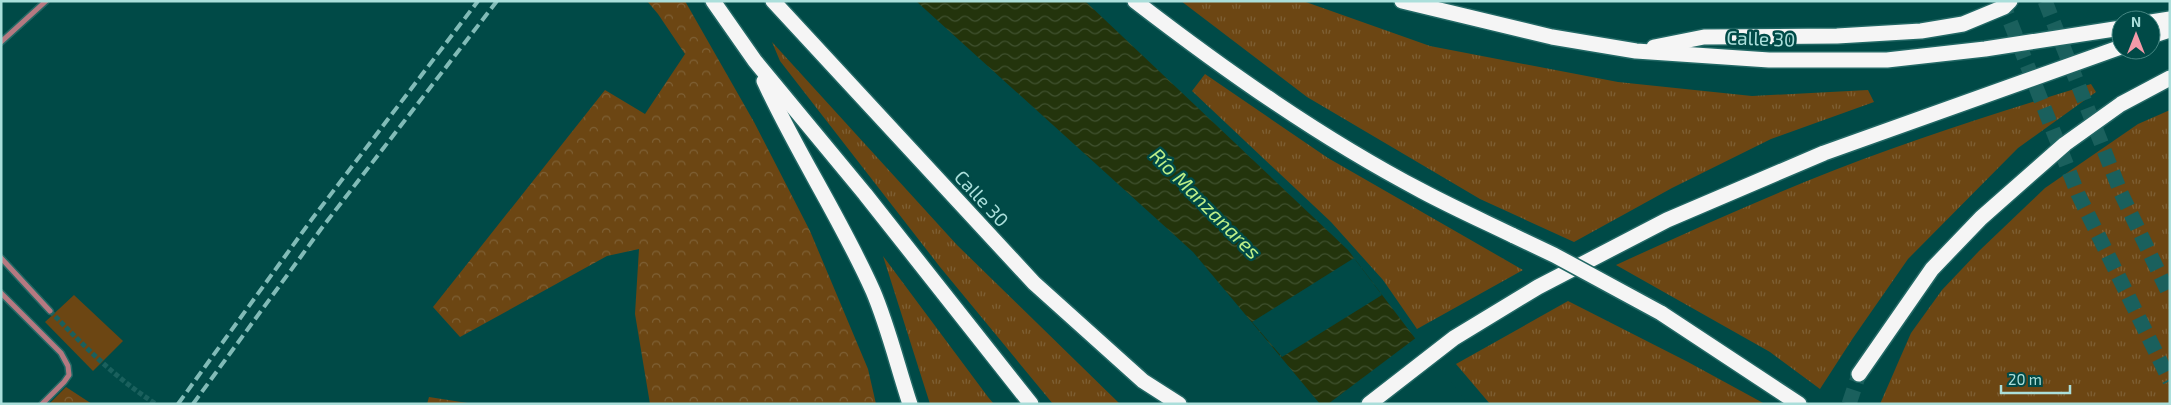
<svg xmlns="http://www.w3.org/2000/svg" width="2171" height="405" viewBox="0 0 2171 405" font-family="'Exo 2',sans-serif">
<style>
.grass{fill:url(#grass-tufts)}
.park{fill:url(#park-crowns)}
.pitch{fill:#6c4613}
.water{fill:url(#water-waves)}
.pier{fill:#004a47}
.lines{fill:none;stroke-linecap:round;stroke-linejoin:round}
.minor-tunnel{stroke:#1a605d;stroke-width:5;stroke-dasharray:5 2.5;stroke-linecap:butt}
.motorway-tunnel{stroke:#1a605d;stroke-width:15;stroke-dasharray:15 8;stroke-linecap:butt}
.minor-casing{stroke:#226865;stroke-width:8}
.motorway-casing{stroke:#226865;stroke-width:18}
.minor{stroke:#b57981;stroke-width:5}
.motorway{stroke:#f5f5f5;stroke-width:15}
.rail{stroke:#81bbb7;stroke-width:4;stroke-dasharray:10 5;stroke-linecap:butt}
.motorway-bridge-casing{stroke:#226865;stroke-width:18;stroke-linecap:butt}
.motorway-bridge{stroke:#f5f5f5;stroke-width:15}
.labels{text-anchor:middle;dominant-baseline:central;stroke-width:5;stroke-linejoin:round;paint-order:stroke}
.street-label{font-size:19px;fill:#abdfdb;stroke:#004a47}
.water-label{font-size:20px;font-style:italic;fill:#bdef88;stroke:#004a47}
</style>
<defs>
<pattern id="grass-tufts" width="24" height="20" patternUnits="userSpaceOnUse" patternTransform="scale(1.25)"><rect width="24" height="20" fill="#6c4613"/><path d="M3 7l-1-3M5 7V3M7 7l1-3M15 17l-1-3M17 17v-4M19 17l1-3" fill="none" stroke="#7e6035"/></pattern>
<pattern id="park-crowns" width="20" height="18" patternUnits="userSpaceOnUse" patternTransform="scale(1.25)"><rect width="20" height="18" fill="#6c4613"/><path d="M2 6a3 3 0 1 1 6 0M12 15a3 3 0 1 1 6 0" fill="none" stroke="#7e6035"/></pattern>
<pattern id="water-waves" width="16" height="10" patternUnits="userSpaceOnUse" patternTransform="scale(1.25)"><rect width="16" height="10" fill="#23340c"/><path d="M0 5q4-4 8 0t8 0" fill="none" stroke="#40512f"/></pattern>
</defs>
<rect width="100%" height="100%" fill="#004a47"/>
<g class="grass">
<polygon points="1181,1 1303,1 1430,46 1618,82 1752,96 1868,90 1874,102 1771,139 1672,188 1574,242 1480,199 1307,97"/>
<polygon points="772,42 957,245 1120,404 1053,404 940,267 780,61"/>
<polygon points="1205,74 1328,158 1523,270 1417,329 1383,280 1331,222 1192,91"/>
<path d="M2091 84 2096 92 2018 148 1908 259 1853 338 1820 389 1770 352 1616 265C1679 236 1743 207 1807 181 1899 144 1996 113 2091 84Z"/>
<polygon points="2170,110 2170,404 1880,404 1911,333 1942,290 1979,251 2045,188 2138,124"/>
<polygon points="883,256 988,397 994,404 930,404"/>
<polygon points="1568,301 1688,362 1765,404 1490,404 1456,364"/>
</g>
<g class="park">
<polygon points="647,1 685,1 754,122 810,231 868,369 876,404 650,404 635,314 639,249 607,256 460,337 433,307 605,90 645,114 685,54 658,14"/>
<polygon points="66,387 92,404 49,404"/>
<polygon points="429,397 474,404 427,404"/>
</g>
<polygon class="pitch" points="74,295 123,341 93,371 45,322"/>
<polygon class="water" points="916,1 1085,1 1348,250 1465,404 1320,404 1193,252"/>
<g class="pier">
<polygon points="1354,258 1382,295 1282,357 1252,322"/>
<polygon points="1417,337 1468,404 1328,404"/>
</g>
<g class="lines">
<path class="minor-tunnel" d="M50 311C84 346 115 378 156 404"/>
<g class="motorway-tunnel">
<polyline points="2002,1 2078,194 2170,381"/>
<polyline points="2045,1 2121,193 2170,296"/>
<polyline points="1849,404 1859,374"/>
</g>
<defs>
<g id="minor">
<polyline points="1,42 46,1"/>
<polyline points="1,258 50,311"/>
<polyline points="1,293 61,353 68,366 69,375 64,382 42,404"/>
</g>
<g id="motorway">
<polyline points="713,1 755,61 865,194 1031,404"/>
<polyline points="773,1 1034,283 1143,381 1179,404"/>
<path d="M1135 1C1226 71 1321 138 1422 191 1452 207 1483 221 1514 236"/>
<polyline points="1402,1 1552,37 1636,51 1769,60 1887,60 1985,49 2121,28"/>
<polyline points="2151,22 2170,19"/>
<polyline points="2151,36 2170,30"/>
<polyline points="1654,47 1704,37 1837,36 1921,31 1963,24 2004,7 2010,1"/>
<path d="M764 81C797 153 841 219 873 291 888 326 898 368 910 404"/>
<polyline points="1661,313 1799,404"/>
<polyline points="1859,374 1932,269 1981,218 2065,144 2121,104 2170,78"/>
<polyline points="1369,404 1454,338 1538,287 1667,220 1824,153 2121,47"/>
</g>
</defs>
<use href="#minor" class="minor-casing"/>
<use href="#motorway" class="motorway-casing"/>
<use href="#minor" class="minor"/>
<use href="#motorway" class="motorway"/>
<g class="rail">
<polyline points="178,404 312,219 478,1"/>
<polyline points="193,404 321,229 497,1"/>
</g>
<defs>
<polyline id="motorway-bridge" points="1514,236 1554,255 1661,313"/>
</defs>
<use href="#motorway-bridge" class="motorway-bridge-casing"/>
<use href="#motorway-bridge" class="motorway-bridge"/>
</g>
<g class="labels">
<g class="street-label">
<text transform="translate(1761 38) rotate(2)">Calle 30</text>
<text transform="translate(982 198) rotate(47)">Calle 30</text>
</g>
<g class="water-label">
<text transform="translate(1206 203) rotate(45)">Río Manzanares</text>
</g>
</g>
<rect width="2171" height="405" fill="none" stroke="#abdfdb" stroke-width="5"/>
<g transform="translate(2136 35)"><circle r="24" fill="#004a47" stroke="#448682"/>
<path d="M0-4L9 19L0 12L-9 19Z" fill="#f39aa8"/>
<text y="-8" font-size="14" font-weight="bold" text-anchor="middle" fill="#abdfdb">N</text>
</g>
<path d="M2001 385v8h69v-8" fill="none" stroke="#abdfdb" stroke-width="2.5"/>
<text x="2008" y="385" font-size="15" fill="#abdfdb" stroke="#004a47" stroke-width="4" paint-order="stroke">20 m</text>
</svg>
